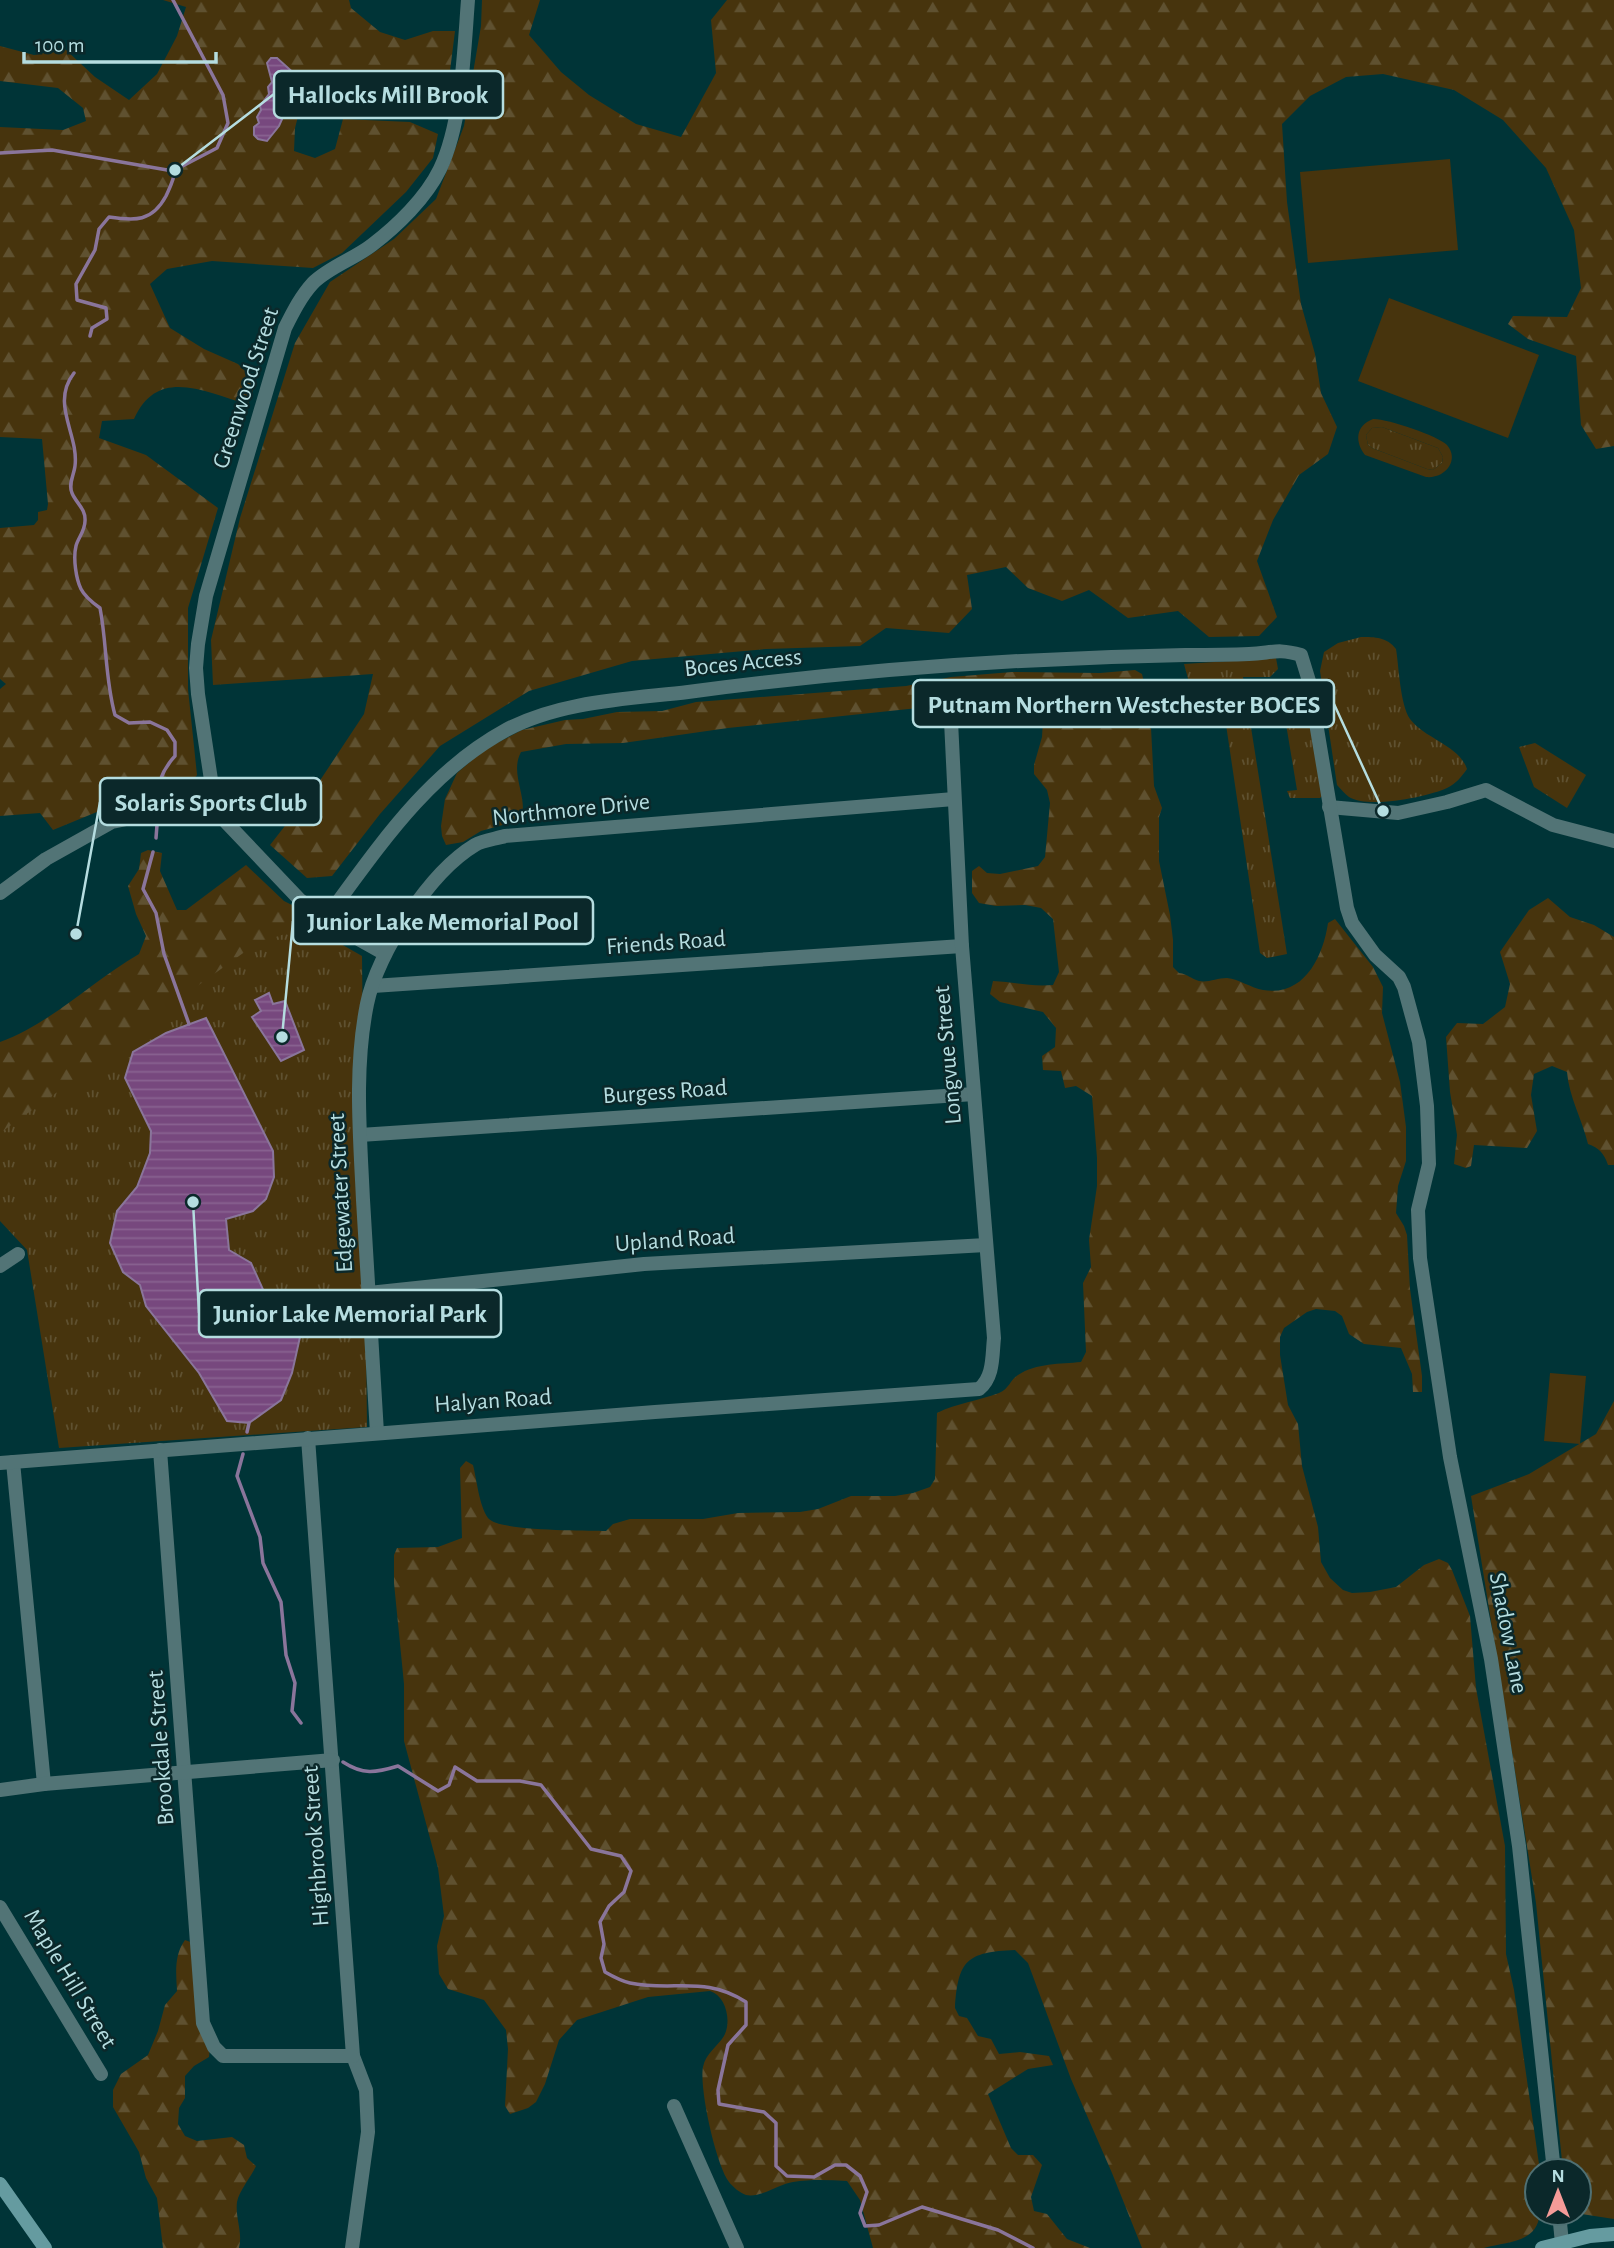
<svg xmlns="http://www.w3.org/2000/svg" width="1614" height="2248" viewBox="0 0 1614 2248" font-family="'Alegreya Sans',sans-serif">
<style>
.grass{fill:url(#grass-tufts)}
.forest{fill:url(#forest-firs)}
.pitch{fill:#47340d;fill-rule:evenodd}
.water{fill:url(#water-rules);stroke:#8a759b;stroke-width:2}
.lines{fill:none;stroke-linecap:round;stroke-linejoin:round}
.stream{stroke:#8a759b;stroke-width:3.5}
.street{stroke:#527476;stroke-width:14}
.secondary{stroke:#659ba0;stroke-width:14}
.labels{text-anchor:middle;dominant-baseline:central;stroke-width:5;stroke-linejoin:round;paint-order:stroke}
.street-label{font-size:24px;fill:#b5dde0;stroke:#0b282a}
.leader{fill:none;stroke:#b5dde0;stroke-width:2.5}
.callout-dot{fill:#b5dde0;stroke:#0b282a;stroke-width:2.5}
.callout{fill:#0b282a;stroke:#b5dde0;stroke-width:2.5}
.callout-label{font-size:26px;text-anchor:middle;font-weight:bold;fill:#b5dde0}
</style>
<defs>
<pattern id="grass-tufts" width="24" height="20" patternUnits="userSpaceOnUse" patternTransform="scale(1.75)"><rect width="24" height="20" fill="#47340d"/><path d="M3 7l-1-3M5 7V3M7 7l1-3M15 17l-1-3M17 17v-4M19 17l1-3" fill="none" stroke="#5f5130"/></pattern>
<pattern id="forest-firs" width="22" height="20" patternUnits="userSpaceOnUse" patternTransform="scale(1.75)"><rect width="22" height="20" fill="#47340d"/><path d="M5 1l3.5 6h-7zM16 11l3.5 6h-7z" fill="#5f5130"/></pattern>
<pattern id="water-rules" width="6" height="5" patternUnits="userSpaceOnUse" patternTransform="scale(1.75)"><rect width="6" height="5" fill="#77487e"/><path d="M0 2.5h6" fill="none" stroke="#886290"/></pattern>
</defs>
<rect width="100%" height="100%" fill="#003437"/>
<g class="grass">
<polygon points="1382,427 1438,448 1443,457 1442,463 1433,470 1427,469 1372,448 1368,445 1366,435 1372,428"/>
<path d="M1361 637C1375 637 1387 637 1396 649 1399 667 1400 704 1410 719 1425 739 1459 745 1467 769 1462 776 1456 784 1447 788 1427 797 1369 809 1349 797 1345 794 1341 789 1337 785L1320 671 1324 652 1338 643Z"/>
<polygon points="1276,658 1278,669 1270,677 1243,677 1287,954 1267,958 1260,953 1221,691 1199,691 1190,686 1184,664"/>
<polygon points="1285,718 1298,718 1310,721 1324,794 1320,798 1290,798 1287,791 1297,790"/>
<polygon points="1535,743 1586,775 1567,808 1534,787 1519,747"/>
<polygon points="278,908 362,956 367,1427 59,1448 27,1250 0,1221 0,1108"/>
</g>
<g class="forest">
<path d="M163 0H349L351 8 380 32 405 40 433 31H455L450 71 437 78 408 80 397 93 380 104C349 82 341 86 304 93L295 128 294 151 315 158 335 149 343 119 410 122 438 134 433 158 406 192 342 253 313 268 212 261 167 269 150 284 170 328 204 349 238 364 256 382 248 404C206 393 158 365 134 419L102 421 99 438 146 455 218 508 188 608V689L197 775 183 792 126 800 53 830 40 813 0 816V689L6 684 0 679V528L34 525 38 520V512L47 510 48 504 42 439 0 437V127L63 130 86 121 83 108 58 88 0 81V46L34 55 65 49 95 77 129 100 157 74 177 36 186 7Z"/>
<polygon points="482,0 540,0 529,35 561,72 589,95 636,124 681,137 716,73 711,20 727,0 1614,0 1614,446 1596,449 1581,425 1576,356 1528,339 1508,324 1513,316 1567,317 1581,288 1574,230 1546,168 1503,120 1454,90 1383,74 1346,77 1310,96 1282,124 1287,202 1301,304 1315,354 1321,393 1337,427 1328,454 1299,475 1273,520 1257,561 1277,617 1259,636 1209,637 1178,611 1128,618 1089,590 1062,601 1028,588 1006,567 967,575 972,609 949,633 886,628 860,646 766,649 632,661 529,691 440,746 380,814 332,876 307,878 270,845 317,785 364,714 373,674 213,685 211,640 240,518 295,343 330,282 394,239 436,199 464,126 481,26"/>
<path d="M1135 670 1142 674 1150 708 1154 786 1162 808 1159 817V861L1170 915 1173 940V967L1179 973C1188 974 1191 979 1199 981 1208 983 1217 978 1227 978 1239 979 1251 988 1263 990 1304 997 1323 957 1328 923L1335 919 1373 967 1383 987 1382 1013 1400 1082 1406 1127V1161L1398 1186 1396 1213 1404 1226 1407 1235 1410 1289 1422 1376V1392H1413L1412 1374 1401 1348 1364 1344 1349 1334 1342 1316 1335 1311 1316 1309 1307 1312 1284 1328 1280 1337V1355L1288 1405 1298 1424 1302 1466 1318 1527 1321 1562 1330 1578 1343 1590 1352 1593 1370 1592 1396 1587 1424 1565 1439 1559 1448 1563 1452 1570 1470 1616 1476 1688 1505 1846 1506 1954 1514 1990 1540 2171H1537V2213H1540C1537 2244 1507 2241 1484 2248H1142L1112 2173 1071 2079 1028 1963 1015 1950C967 1952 958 1960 955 2008L959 2016 967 2018 978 2036 991 2039 999 2054 1020 2052 1049 2056 1053 2065 1028 2069 988 2094 1011 2148 1018 2155H1033L1042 2165 1031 2197 1034 2211 1047 2214 1067 2239 1090 2248H873L860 2200 847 2181C829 2180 811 2179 793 2182 779 2184 761 2198 746 2195 740 2193 733 2187 729 2182 716 2165 699 2088 703 2067 706 2053 717 2047 724 2036 732 2021 726 1996 710 1991L648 1997 577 2020 559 2040 545 2084 536 2102 528 2108 510 2114 505 2106 508 2049 506 2030 484 2000 448 1989 439 1974 437 1946 444 1916 438 1868 404 1741V1684L394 1583V1555L397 1548 438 1547 462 1538 460 1468 466 1461 473 1465C477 1481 479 1505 488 1518 499 1532 586 1530 606 1531L613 1524 630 1519H703L738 1513 800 1512 818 1509 851 1496H895L913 1493 930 1487 935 1479 937 1413C957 1403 978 1401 999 1393 1009 1389 1010 1380 1018 1375 1036 1363 1061 1364 1081 1362L1086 1352 1083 1283 1091 1267 1089 1240 1097 1186V1158L1092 1096 1076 1086 1065 1088 1061 1071 1043 1070 1042 1056 1055 1047 1056 1028 1043 1012 1000 1002 990 994 993 981C1015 982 1031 987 1053 985L1059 972 1053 919 1041 908 1025 905 996 906 979 903 972 893V871L979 866 987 873 1000 874 1038 866 1045 857 1050 803 1047 790 1034 774V765L1042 737 1043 720 1038 706 1028 699H1009L953 711 918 708 728 728 623 743 566 744 521 752C509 774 529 798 521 820L481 831 463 842 446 845 442 836 441 826 445 799 457 773 484 750 522 730 565 720 583 719 617 712 662 711 696 702 906 686 951 677 1012 672 1100 673Z"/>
<path d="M148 850 162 853 160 871 177 910H186L246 865 284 901 312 915 327 932 322 942 285 934 257 943 160 1013 138 1040 104 1067 63 1088 0 1133V1042C52 1023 92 981 139 954L146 936 136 914 128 886 139 869 141 853Z"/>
<path d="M1548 898 1570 917 1594 925 1614 937V1165H1608C1604 1153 1599 1148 1588 1144 1582 1119 1569 1097 1567 1072L1552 1066 1534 1074 1531 1095 1537 1131 1527 1148 1474 1145 1471 1166 1466 1168 1454 1164 1457 1135 1450 1092 1446 1037 1457 1023 1483 1024 1505 1007 1510 984 1500 952 1529 910Z"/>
<polygon points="1614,1401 1614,2219 1575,2213 1579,2213 1579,2171 1563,2171 1536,1903 1471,1496 1529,1474 1596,1434"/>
<path d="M185 1940 193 1943 210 2047 209 2057 194 2066 185 2076V2098L179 2108 178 2124 185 2136 197 2141 232 2137 244 2145 247 2158 256 2166C251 2177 239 2191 237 2202 235 2218 243 2232 239 2248H163L157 2198 146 2178 139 2152 113 2107V2090L121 2074 148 2055 158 2031 165 2005 177 1991C176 1973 174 1955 185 1940Z"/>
</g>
<g class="pitch">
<polygon points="1450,159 1458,250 1308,263 1300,172"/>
<polygon points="1389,298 1539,355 1508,438 1358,381"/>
<path d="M1373 419C1385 418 1439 436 1447 445 1460 460 1445 479 1426 477L1365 455C1355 442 1355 426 1373 419ZM1382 427 1438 448 1443 457 1442 463 1433 470 1427 469 1372 448 1368 445 1366 435 1372 428Z"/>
<polygon points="1550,1373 1586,1376 1580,1444 1544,1441"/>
</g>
<g class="water">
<polygon points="271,58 277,58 307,85 287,108 279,126 267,141 258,139 254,135 254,127 259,123 257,117 261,110 260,106 269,94 268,87 272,82 267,63"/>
<polygon points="269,993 273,1004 285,1001 304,1050 281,1061 252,1017 261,1011 255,1000"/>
<polygon points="206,1018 273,1151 274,1177 266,1199 253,1211 226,1219 229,1250 251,1263 265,1294 285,1311 300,1337 292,1373 281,1400 249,1423 227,1421 199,1373 146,1306 140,1285 123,1272 110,1243 117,1211 137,1187 150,1153 151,1131 125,1078 133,1052 166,1033"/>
</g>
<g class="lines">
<g class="stream">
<polyline points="0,153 52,150 173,171 217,148 228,123 223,95 173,0"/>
<path d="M90 336 92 328 107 319 106 308 77 300 76 284 95 250 99 229 109 217C135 221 152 222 166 196 170 187 174 180 175 170"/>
<path d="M74 373C50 404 79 434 75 466 74 475 68 484 72 493 76 503 86 509 85 521 85 531 78 538 76 546 73 558 76 579 81 589 85 597 93 603 100 608 107 644 105 679 115 715L129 723 150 722 167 730 175 742V756C162 770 156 785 157 804"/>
<polyline points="156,838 157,825"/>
<polyline points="153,852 143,889 156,913 164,954 189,1024"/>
<polyline points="247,1432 249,1423"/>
<polyline points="243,1454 237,1476 260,1537 263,1563 281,1602 286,1655 295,1683 292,1711 301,1723"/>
<path d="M343 1762C363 1775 375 1773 398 1766L438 1791 449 1785 455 1767 477 1781H520L541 1785 591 1849 621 1856 631 1871 624 1892 609 1906 600 1922 604 1944 601 1958 605 1972C612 1976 621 1981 630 1983 673 1992 705 1975 746 2002V2025L728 2045 718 2090 719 2104 764 2112 776 2123V2166L787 2176 814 2177 835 2165H846L860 2176 867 2192 860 2213 865 2226 879 2225 922 2207 998 2230 1033 2248"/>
</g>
<g class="street">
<polyline points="1329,807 1398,813 1447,802 1486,790 1553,825 1614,841"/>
<polyline points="0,893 46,859 112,822 146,815 200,815 217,809"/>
<path d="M326 918C378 848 427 773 506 730 560 701 628 699 688 692 853 670 1018 658 1185 655 1206 655 1227 655 1249 654 1272 653 1277 648 1301 655L1309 681 1347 908 1352 923 1375 955 1399 977 1404 987 1419 1042 1427 1106 1429 1164 1418 1210 1420 1258 1450 1457 1491 1659 1519 1846 1554 2171"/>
<path d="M385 954 360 940 300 900 223 819 217 809 213 793 198 694 196 668 198 644 206 596 285 328C293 312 301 296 313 283 329 267 354 259 372 245 397 226 426 198 440 169 462 123 464 51 468 0"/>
<polyline points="373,986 962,946"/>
<polyline points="360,1135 974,1094"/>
<polyline points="0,1266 18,1254"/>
<polyline points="369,1293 644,1264 986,1245"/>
<path d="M377 1433C372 1356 368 1278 363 1200 360 1135 354 1068 367 1004 377 953 430 872 475 845 483 840 496 839 505 836L954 799"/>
<polyline points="308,1438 353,2056 366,2090 368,2132 352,2248"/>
<polyline points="160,1450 203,2023 214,2047 223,2056 353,2056"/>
<polyline points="13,1462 44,1784"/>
<path d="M0 1463 655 1412 979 1389C994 1377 992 1356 994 1338L962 946 951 721"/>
<polyline points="0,1790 44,1784 333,1760"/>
<polyline points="0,1907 101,2074"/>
<polyline points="674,2106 737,2248"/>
<polyline points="1559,2213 1562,2243"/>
</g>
<g class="secondary">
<polyline points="0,2184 45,2248"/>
<polyline points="1542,2248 1590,2236 1614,2234"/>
</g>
</g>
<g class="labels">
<g class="street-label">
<text transform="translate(246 388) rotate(-72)">Greenwood Street</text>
<text transform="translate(743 663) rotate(-6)">Boces Access</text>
<text transform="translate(571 810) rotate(-6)">Northmore Drive</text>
<text transform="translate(666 943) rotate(-4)">Friends Road</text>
<text transform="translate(948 1055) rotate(-95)">Longvue Street</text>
<text transform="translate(665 1092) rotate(-4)">Burgess Road</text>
<text transform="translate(341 1193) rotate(-93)">Edgewater Street</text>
<text transform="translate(675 1240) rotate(-4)">Upland Road</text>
<text transform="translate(493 1401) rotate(-4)">Halyan Road</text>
<text transform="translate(1508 1633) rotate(79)">Shadow Lane</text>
<text transform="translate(161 1748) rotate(-94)">Brookdale Street</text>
<text transform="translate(316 1846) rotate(-94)">Highbrook Street</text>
<text transform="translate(70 1979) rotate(59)">Maple Hill Street</text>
</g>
</g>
<path class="leader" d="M175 170L274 94M1383 811L1334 704M76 934L100 802M282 1037L293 921M193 1202L199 1313"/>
<g class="callout-dot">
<circle cx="175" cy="170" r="7"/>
<circle cx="1383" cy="811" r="7"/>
<circle cx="76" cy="934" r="7"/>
<circle cx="282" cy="1037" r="7"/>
<circle cx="193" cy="1202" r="7"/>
</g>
<g class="callout">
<rect x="274" y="71" width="229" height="47" rx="7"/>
<rect x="913" y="680" width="421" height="47" rx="7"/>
<rect x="100" y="778" width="221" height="47" rx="7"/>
<rect x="293" y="897" width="300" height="47" rx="7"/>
<rect x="199" y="1290" width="302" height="47" rx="7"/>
</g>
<g class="callout-label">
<text x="388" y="103">Hallocks Mill Brook</text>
<text x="1124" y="713">Putnam Northern Westchester BOCES</text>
<text x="211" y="811">Solaris Sports Club</text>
<text x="443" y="930">Junior Lake Memorial Pool</text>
<text x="350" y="1322">Junior Lake Memorial Park</text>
</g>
<g transform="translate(1558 2192)"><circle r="33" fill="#0b282a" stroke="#4f7073" stroke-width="2"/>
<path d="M0-5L12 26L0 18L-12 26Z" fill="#f59b98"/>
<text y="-10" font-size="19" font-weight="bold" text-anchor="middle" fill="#b5dde0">N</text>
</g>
<path d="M24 52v10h192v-10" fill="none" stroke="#b5dde0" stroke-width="3.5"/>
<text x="35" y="52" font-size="21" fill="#b5dde0" stroke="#0b282a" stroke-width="5" paint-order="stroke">100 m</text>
</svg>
